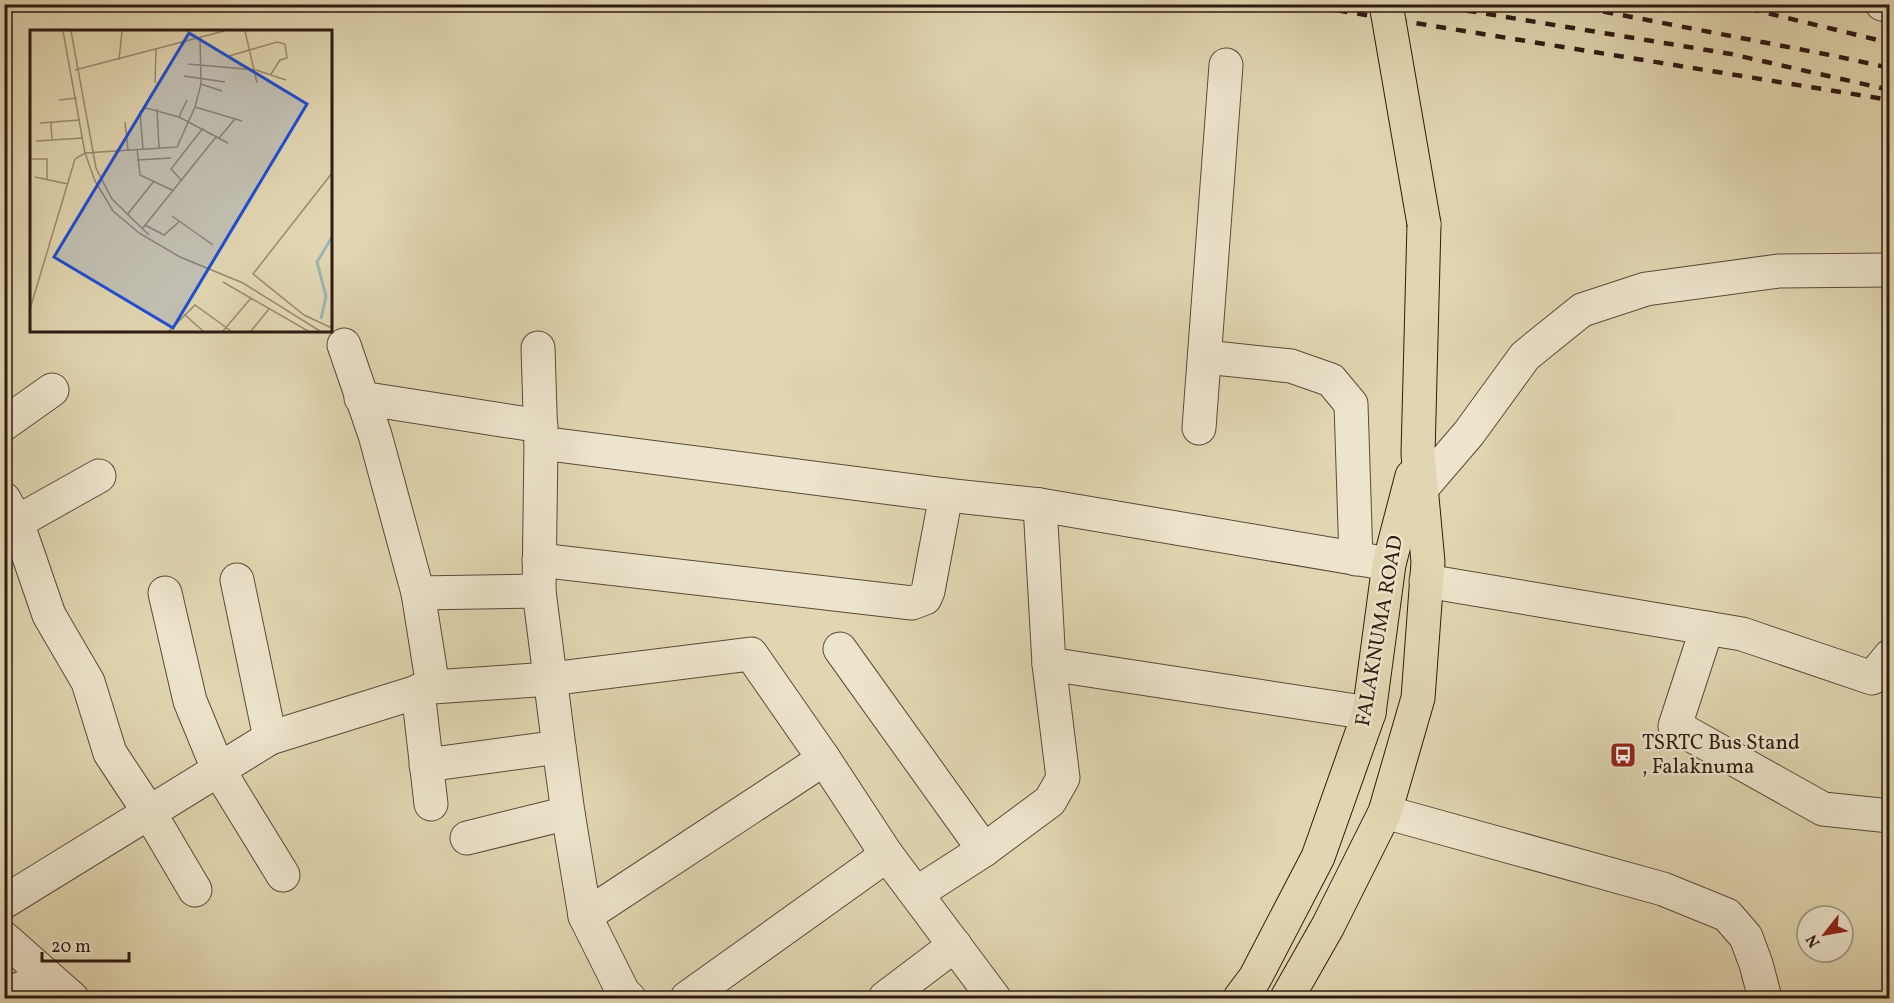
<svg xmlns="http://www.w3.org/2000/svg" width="1894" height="1003" viewBox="0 0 1894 1003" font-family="Vollkorn,serif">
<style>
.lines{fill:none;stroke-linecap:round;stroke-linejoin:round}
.minor-casing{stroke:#5c493a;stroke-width:35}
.highway-casing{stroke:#2f1a12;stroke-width:35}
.minor{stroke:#ece4cc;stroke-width:33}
.highway{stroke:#e1d6b1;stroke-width:33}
.rail{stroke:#2f1a12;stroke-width:4.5;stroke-dasharray:10 10;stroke-linecap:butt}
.highway-bridge-casing{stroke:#2f1a12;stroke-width:35;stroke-linecap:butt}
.highway-bridge{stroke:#e1d6b1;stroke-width:33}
.labels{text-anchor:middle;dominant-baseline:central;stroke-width:5;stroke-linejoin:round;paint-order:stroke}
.street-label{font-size:21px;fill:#2f1a12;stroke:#ece4cc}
.poi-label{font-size:21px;fill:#2f1a12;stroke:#ece4cc;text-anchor:start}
.inset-river{fill:none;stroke:#9ab6b8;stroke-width:3}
.inset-road{fill:none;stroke:#9a8b71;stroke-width:1.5}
.view{fill:#1d4ed8;fill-opacity:0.15;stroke:#1d4ed8;stroke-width:3}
.inset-edge{fill:none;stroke:#2f1a12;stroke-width:3}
</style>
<rect width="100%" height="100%" fill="#e1d6b1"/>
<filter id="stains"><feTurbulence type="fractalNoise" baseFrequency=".00333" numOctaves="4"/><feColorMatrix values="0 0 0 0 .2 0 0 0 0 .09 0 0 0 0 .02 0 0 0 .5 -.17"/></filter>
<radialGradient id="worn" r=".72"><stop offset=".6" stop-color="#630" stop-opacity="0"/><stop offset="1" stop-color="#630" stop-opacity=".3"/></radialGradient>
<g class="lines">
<defs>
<g id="minor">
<polyline points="1882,4 1890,6"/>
<polyline points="344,345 375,435 418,593 433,687"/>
<polyline points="538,348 541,443 539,591 559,747 568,813 585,916 623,992 629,998"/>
<polyline points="1205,357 1291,366 1331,380 1351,404 1356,559"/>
<polyline points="361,398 541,426"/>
<polyline points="4,424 52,390"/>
<polyline points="1199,428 1226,65"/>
<polyline points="541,443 946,495 1040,505 1389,564"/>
<polyline points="1421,489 1469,433 1525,356 1582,310 1646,289 1778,271 1890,270"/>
<polyline points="4,499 17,522 49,615 88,682 110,753 149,812 195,890"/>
<polyline points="17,522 99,476"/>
<polyline points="539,560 912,603 925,598 928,591 946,495"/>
<polyline points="237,580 270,738"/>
<polyline points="1426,581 1742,634 1872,678 1890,656"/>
<polyline points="165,593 190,701 218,769 283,875"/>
<polyline points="418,593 539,591"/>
<polyline points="1707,628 1675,726 1823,809 1890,816"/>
<polyline points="840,649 984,850"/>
<polyline points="1049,664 1369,713"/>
<polyline points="418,691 431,804"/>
<polyline points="426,765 559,747"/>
<polyline points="1385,812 1663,889 1727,915 1746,937 1756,964 1765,998"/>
<polyline points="467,838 568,813"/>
<polyline points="917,893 984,850 1050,801 1063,778 1049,664 1040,505"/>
<polyline points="4,902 270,738 433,687 550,679 751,654 824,759 887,855 994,998"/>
<polyline points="585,916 824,759"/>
<polyline points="4,938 72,998"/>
<polyline points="4,996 46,977"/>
<polyline points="687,998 887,855"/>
<polyline points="885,998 955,945"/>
</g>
<g id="highway">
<polyline points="1240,998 1255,978 1318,857 1369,713 1389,564 1412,476"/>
<polyline points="1287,998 1328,926 1385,812 1418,698 1428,562 1418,454 1424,224"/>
</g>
</defs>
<use href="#minor" class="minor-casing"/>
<use href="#highway" class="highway-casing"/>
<use href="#minor" class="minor"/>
<use href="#highway" class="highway"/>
<g class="rail">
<polyline points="1190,4 1304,6"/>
<polyline points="1298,4 1890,100"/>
<polyline points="1427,4 1731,54 1890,90"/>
<polyline points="1564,4 1835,56 1890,68"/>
<polyline points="1730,4 1890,43"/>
</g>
<defs>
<polyline id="highway-bridge" points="1386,4 1424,224"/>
</defs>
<use href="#highway-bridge" class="highway-bridge-casing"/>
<use href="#highway-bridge" class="highway-bridge"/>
</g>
<defs>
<symbol id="bus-square" viewBox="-11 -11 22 22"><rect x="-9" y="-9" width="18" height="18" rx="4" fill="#8f2418" stroke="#ece4cc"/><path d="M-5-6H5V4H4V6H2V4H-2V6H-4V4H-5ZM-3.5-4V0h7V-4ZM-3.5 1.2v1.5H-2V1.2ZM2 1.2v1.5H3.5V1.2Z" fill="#fff"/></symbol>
</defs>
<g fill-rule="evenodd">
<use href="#bus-square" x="1608" y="740" width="30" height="30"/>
</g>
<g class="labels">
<g class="street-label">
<text transform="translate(1380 631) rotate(-80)">FALAKNUMA ROAD</text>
</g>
<g class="poi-label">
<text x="1642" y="743">TSRTC Bus Stand<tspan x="1642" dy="24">, Falaknuma</tspan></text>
</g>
</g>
<g transform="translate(30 30)">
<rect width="302" height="302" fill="#e1d6b1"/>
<path class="inset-river" d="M291 289 296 266 287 232 302 207"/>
<path class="inset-road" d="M33 1 55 123 65 151 83 181 109 203 150 227 213 253 290 301M41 1 66 138 82 169 119 205M215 1 227 53M199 26 247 12 255 14 257 28 250 30 241 44M89 30 92 1M158 34 226 40 256 50M45 40 194 1M154 46 195 52M125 53 126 19M171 54 192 61M29 70 47 68M165 77 212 91M127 79 129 118M149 87 157 70M21 92 22 110M95 92 98 120M10 93 50 90M189 108 205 89M6 111 53 108M107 119 110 145 144 161M113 119 110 82 116 78 149 87 198 113M0 129H17V150M107 130 141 128M302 143 223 244 274 285 302 298M5 147 38 154M152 151 141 139 173 98M97 185 124 151M142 186 183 215M115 195 134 205 150 191M112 199 186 107M193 252 278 301M0 279 45 129 55 123 147 117 165 77 171 54 170 7M154 284 173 301M139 301 165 275 201 301M193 301 221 268M221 301 239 279"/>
<path class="view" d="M159 3 277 74 143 298 24 227Z"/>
<rect width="302" height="302" class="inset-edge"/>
</g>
<rect width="1894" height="1003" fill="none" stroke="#e1d6b1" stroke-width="24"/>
<rect x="6" y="6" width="1882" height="991" fill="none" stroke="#2f1a12" stroke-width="3"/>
<rect x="12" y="12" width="1870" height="979" fill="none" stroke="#2f1a12" stroke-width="1.5"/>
<g transform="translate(1825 934) rotate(239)"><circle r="28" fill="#ece4cc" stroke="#a09382" stroke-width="1.5"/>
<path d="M0-4.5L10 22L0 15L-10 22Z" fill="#8f2418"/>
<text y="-9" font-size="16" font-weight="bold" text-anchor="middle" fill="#2f1a12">N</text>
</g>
<path d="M42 952v9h87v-9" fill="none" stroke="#2f1a12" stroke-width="3"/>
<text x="51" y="952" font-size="18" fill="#2f1a12" stroke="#ece4cc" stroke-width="4.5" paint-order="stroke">20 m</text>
<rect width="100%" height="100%" filter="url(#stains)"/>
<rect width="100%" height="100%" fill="url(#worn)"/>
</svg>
